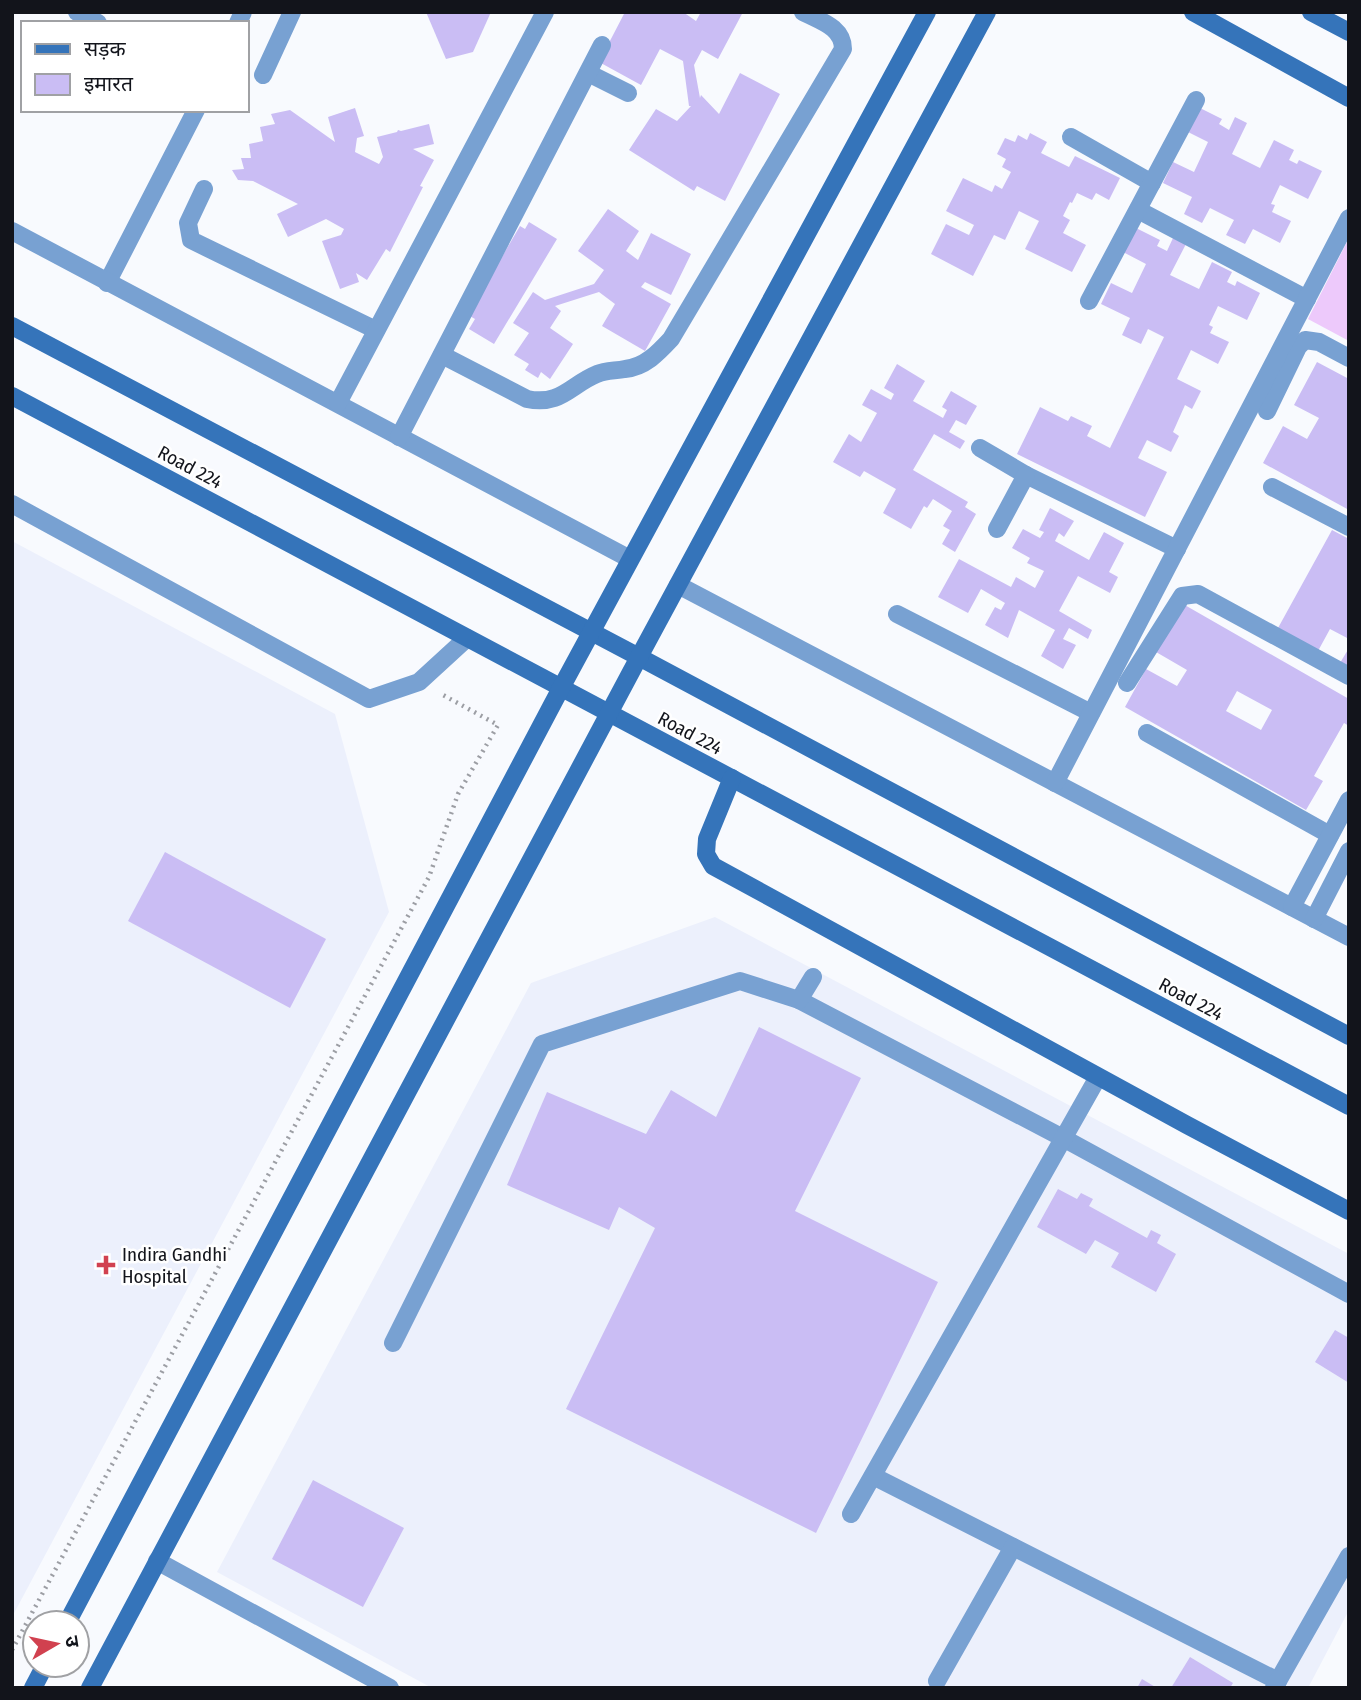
<svg xmlns="http://www.w3.org/2000/svg" width="1361" height="1700" viewBox="0 0 1361 1700" font-family="'Fira Sans Condensed','Noto Sans Devanagari',sans-serif">
<style>
.built{fill:#ecf0fc}
.green{fill:#edc9fb}
.building{fill:#cabdf4;fill-rule:evenodd}
.lines{fill:none;stroke-linecap:round;stroke-linejoin:round}
.path{stroke:#9c9ea4;stroke-width:4.5;stroke-dasharray:2 5;stroke-linecap:butt}
.lane{stroke:#78a1d2;stroke-width:18}
.street{stroke:#78a1d2;stroke-width:18}
.secondary{stroke:#3574ba;stroke-width:18}
.poi-dot{fill:#d1414f;stroke:#fff;stroke-width:2.5}
.labels{text-anchor:middle;dominant-baseline:central;stroke-width:5;stroke-linejoin:round;paint-order:stroke}
.street-label{font-size:19px;fill:#12141b;stroke:#fff}
.poi-label{font-size:19px;fill:#12141b;stroke:#fff;text-anchor:start}
</style>
<rect width="100%" height="100%" fill="#f8fafe"/>
<g class="built">
<polygon points="12,541 335,714 389,912 12,1617"/>
<polygon points="715,917 1349,1254 1349,1610 1308,1688 432,1688 217,1572 531,983"/>
</g>
<polygon class="green" points="1349,238 1349,341 1308,319"/>
<g class="building">
<polygon points="426,12 491,12 473,52 446,59"/>
<polygon points="625,12 683,12 696,21 701,12 743,12 718,59 702,50 694,65 700,98 701,95 719,114 740,73 780,94 725,201 697,186 694,191 629,150 656,109 677,121 691,106 689,106 683,61 660,49 641,85 599,62"/>
<polygon points="1196,106 1222,119 1219,124 1229,130 1235,117 1247,123 1232,154 1260,168 1274,140 1294,150 1289,160 1297,164 1299,160 1322,171 1308,199 1280,185 1271,204 1275,205 1272,212 1291,221 1280,243 1253,229 1245,244 1226,235 1234,220 1210,208 1202,223 1184,214 1192,197 1163,183 1173,162 1194,172 1208,142 1184,130"/>
<polygon points="355,108 364,136 357,138 355,152 379,164 383,157 377,137 397,132 398,130 401,131 429,124 434,144 413,149 434,160 420,186 423,187 390,252 386,249 367,280 356,273 359,282 340,289 322,241 341,235 344,229 326,219 288,237 277,214 298,204 253,181 238,180 232,170 244,169 241,158 251,158 249,144 263,141 260,127 275,124 271,114 290,110 335,142 328,117"/>
<polygon points="1030,133 1047,142 1041,153 1069,167 1075,156 1120,178 1109,200 1096,193 1092,200 1077,193 1072,203 1070,202 1063,216 1070,220 1063,233 1086,245 1072,272 1025,249 1039,221 1019,211 1005,240 994,235 973,276 931,254 946,224 969,235 974,225 946,211 963,178 992,192 995,185 1002,189 1011,172 1002,167 1006,159 997,154 1005,138 1015,142 1018,135 1027,140"/>
<polygon points="608,209 639,231 626,251 638,260 651,233 691,254 671,295 645,282 641,287 671,304 645,351 602,326 615,304 599,292 555,306 561,311 550,328 573,344 550,379 541,372 538,378 525,370 529,364 514,355 529,333 513,323 533,292 545,300 594,284 604,270 578,251"/>
<polygon points="529,222 557,239 494,344 469,329 475,319 468,315 520,226 525,229"/>
<polygon points="1134,227 1160,240 1157,246 1167,251 1173,238 1186,244 1170,275 1199,289 1212,262 1232,272 1227,282 1235,286 1237,281 1260,293 1247,320 1218,306 1209,325 1213,327 1210,333 1229,342 1218,364 1191,350 1177,379 1201,391 1192,409 1185,405 1173,432 1179,436 1171,452 1147,440 1138,458 1167,472 1145,517 1017,454 1040,407 1068,421 1071,416 1092,426 1087,436 1110,448 1164,337 1148,329 1141,344 1122,335 1130,318 1101,304 1111,283 1132,293 1146,264 1123,252"/>
<polygon points="1317,362 1349,379 1349,510 1263,463 1283,426 1307,439 1319,418 1294,405"/>
<polygon points="897,364 925,381 913,401 943,418 947,410 942,407 951,391 977,406 966,425 956,420 949,432 965,441 960,449 934,434 913,470 968,502 965,507 976,514 955,552 942,544 950,530 943,526 952,511 933,499 927,508 924,506 911,529 883,513 896,489 864,471 860,477 833,462 849,434 861,442 877,413 862,405 871,389 891,400 894,394 884,388"/>
<polygon points="1050,508 1074,521 1064,537 1059,533 1055,541 1089,560 1104,532 1124,543 1109,572 1118,577 1110,593 1078,576 1059,611 1092,630 1088,639 1069,628 1063,639 1076,645 1063,669 1041,656 1055,630 1019,610 1008,638 985,625 995,607 1001,610 1005,603 981,589 968,613 938,597 959,559 1011,587 1016,577 1035,588 1044,571 1027,563 1030,558 1012,548 1023,529 1040,538 1044,532 1039,530"/>
<polygon points="1332,530 1349,539 1349,639 1330,629 1318,651 1278,628"/>
<path d="M1183 604 1349 699V726L1344 723 1314 776 1323 781 1306 810 1125 707 1146 669 1177 686 1187 670 1156 652ZM1237 691 1272 710 1261 730 1226 711Z"/>
<polygon points="1349,648 1349,668 1340,663"/>
<polygon points="165,852 326,939 290,1008 128,921"/>
<polygon points="759,1027 861,1078 795,1211 938,1282 816,1533 566,1409 655,1228 619,1207 609,1230 507,1185 547,1092 646,1134 671,1090 716,1117"/>
<polygon points="1058,1189 1077,1199 1081,1193 1093,1199 1089,1206 1147,1238 1151,1230 1161,1235 1157,1243 1176,1254 1156,1292 1111,1267 1119,1253 1095,1240 1086,1254 1037,1227"/>
<polygon points="1335,1330 1349,1338 1349,1383 1315,1362"/>
<polygon points="313,1480 404,1528 363,1607 272,1559"/>
<polygon points="1190,1657 1233,1683 1230,1688 1171,1688"/>
<polygon points="1142,1679 1157,1688 1137,1688"/>
</g>
<g class="lines">
<polyline class="path" points="12,1650 429,877 458,794 498,725 443,695"/>
<g class="lane">
<polyline points="77,12 98,23"/>
<polyline points="238,23 243,12"/>
<polyline points="107,283 196,110"/>
<polyline points="799,1000 1063,1138 1349,1294"/>
<polyline points="393,1343 542,1044 740,981 799,1000 813,977"/>
<polyline points="873,1476 1278,1681"/>
<polyline points="851,1514 1098,1077"/>
<polyline points="937,1681 1013,1547"/>
<polyline points="1274,1688 1349,1556"/>
</g>
<g class="street">
<polyline points="588,73 628,93"/>
<polyline points="263,75 292,12"/>
<polyline points="1071,137 1152,183"/>
<polyline points="204,189 188,223 191,240 376,330"/>
<polyline points="1138,210 1307,299"/>
<polyline points="12,231 630,559"/>
<polyline points="1089,301 1196,100"/>
<path d="M442 355 527 399C561 406 570 385 597 374 606 370 615 371 625 369 645 367 658 353 671 339L843 49C843 27 820 21 803 12"/>
<polyline points="338,403 545,12"/>
<polyline points="1267,411 1298,347 1305,340 1319,342 1349,358"/>
<polyline points="399,437 602,45"/>
<polyline points="980,448 1026,475 1177,549"/>
<polyline points="1272,487 1349,527"/>
<polyline points="12,504 369,699 419,682 467,638"/>
<polyline points="997,529 1026,475"/>
<polyline points="678,585 1349,937"/>
<polyline points="897,614 1091,713"/>
<polyline points="1127,683 1182,596 1198,594 1349,676"/>
<polyline points="1147,733 1330,835"/>
<polyline points="1055,783 1349,218"/>
<polyline points="1292,907 1349,800"/>
<polyline points="1314,919 1349,851"/>
<polyline points="157,1561 390,1688"/>
</g>
<g class="secondary">
<polyline points="1193,12 1349,98"/>
<polyline points="1311,12 1349,32"/>
<polyline points="12,326 639,657 1349,1036"/>
<polyline points="12,396 1349,1106"/>
<polyline points="732,778 707,839 706,854 713,866 1187,1125 1349,1211"/>
<polyline points="67,1623 561,688 927,12"/>
<polyline points="33,1688 45,1665"/>
<polyline points="90,1688 639,657 987,12"/>
</g>
</g>
<path class="poi-dot" d="M102.5 1254.5h7v7h7v7h-7v7h-7v-7h-7v-7h7z"/>
<g class="labels">
<g class="street-label">
<text transform="translate(190 467) rotate(28)">Road 224</text>
<text transform="translate(690 733) rotate(28)">Road 224</text>
<text transform="translate(1191 999) rotate(28)">Road 224</text>
</g>
<g class="poi-label">
<text x="122" y="1254">Indira Gandhi<tspan x="122" dy="22">Hospital</tspan></text>
</g>
</g>
<rect width="1361" height="1700" fill="none" stroke="#12141b" stroke-width="28"/>
<rect x="21" y="21" width="228" height="91" fill="#ffffff" stroke="#a0a1a4" stroke-width="2"/>
<rect x="35" y="44" width="35" height="10" fill="#3574ba" stroke="#a0a1a4" stroke-width="2"/>
<text x="84" y="56" font-size="21" fill="#12141b">सड़क</text>
<rect x="35" y="74" width="35" height="21" fill="#cabdf4" stroke="#a0a1a4" stroke-width="2"/>
<text x="84" y="91" font-size="21" fill="#12141b">इमारत</text>
<g transform="translate(56 1644) rotate(81)"><circle r="33" fill="#ffffff" stroke="#a0a1a4" stroke-width="2"/>
<path d="M0-5L12 26L0 18L-12 26Z" fill="#d1414f"/>
<text y="-10" font-size="19" font-weight="bold" text-anchor="middle" fill="#12141b">उ</text>
</g>
</svg>
